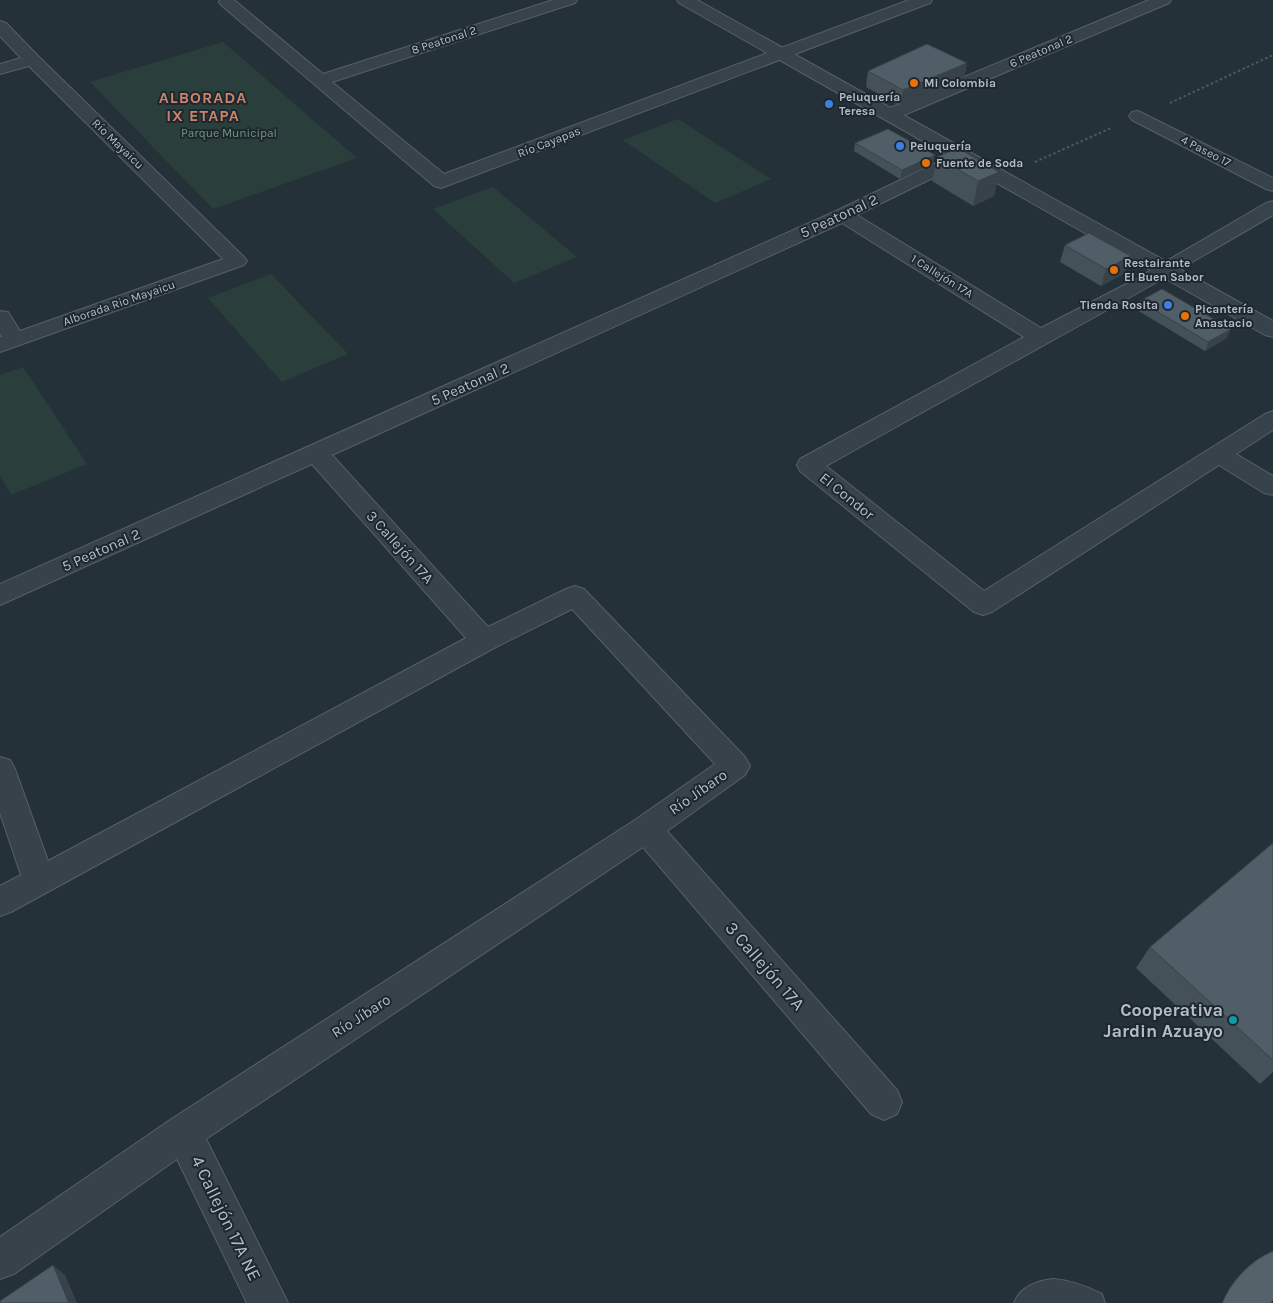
<svg xmlns="http://www.w3.org/2000/svg" width="1273" height="1303" viewBox="0 0 1273 1303" font-family="Karla,sans-serif">
<style>
.green{fill:#2a3f3c}
.lines{fill:none;stroke-linecap:round;stroke-linejoin:round}
.service-casing{stroke:#566068;stroke-width:2}
.minor-casing{stroke:#566068;stroke-width:2}
.tertiary-casing{stroke:#566068;stroke-width:2}
.primary-casing{stroke:#444e56;stroke-width:2}
.path{stroke:#495b5a;stroke-width:2;stroke-dasharray:2.5 2.5;stroke-linecap:butt}
.service{fill:#38424a;fill-rule:evenodd}
.minor{fill:#38424a;fill-rule:evenodd}
.tertiary{fill:#38424a;fill-rule:evenodd}
.primary{fill:#56626a;fill-rule:evenodd}
.wall{fill:#455159}
.shaded-wall{fill:#384249}
.building{fill:#505e68;stroke:#384249}
.food-dot{fill:#e8710a;stroke:#1e272f;stroke-width:2}
.shop-dot{fill:#3f7fe0;stroke:#1e272f;stroke-width:2}
.culture-dot{fill:#0f9aa8;stroke:#1e272f;stroke-width:2}
.labels{text-anchor:middle;dominant-baseline:central;stroke-width:4;stroke-linejoin:round;paint-order:stroke}
.far-street-label{font-size:12px;fill:#b4bdc6;stroke:#1e272f}
.far-poi-label{font-size:12px;font-weight:bold;fill:#b4bdc6;stroke:#1e272f;text-anchor:start}
.far-park-label{font-size:12px;fill:#749977;stroke:#1e272f}
.street-label{font-size:15px;fill:#b4bdc6;stroke:#1e272f}
.far-district-label{font-size:16px;font-weight:bold;letter-spacing:1px;fill:#ca856a;stroke:#1e272f}
.near-street-label{font-size:18px;fill:#b4bdc6;stroke:#1e272f}
.near-poi-label{font-size:18px;font-weight:bold;fill:#b4bdc6;stroke:#1e272f;text-anchor:end}
</style>
<rect width="100%" height="100%" fill="#253139"/>
<g class="green">
<polygon points="223,42 357,158 213,209 90,82"/>
<polygon points="678,119 771,179 715,203 623,140"/>
<polygon points="493,187 577,257 514,283 433,209"/>
<polygon points="271,274 348,354 282,382 208,298"/>
<polygon points="23,367 87,464 11,495 0,476 0,375"/>
</g>
<g class="lines">
<defs>
<path id="service" d="M1053 1279C1070 1280 1086 1286 1102 1294L1105 1303H1014C1020 1287 1036 1281 1053 1279Z"/>
<g id="minor">
<polygon points="220,0 234,0 323,74 553,0 577,0 575,3 332,82 444,174 909,0 932,0 930,3 441,188 434,186 221,5 219,2"/>
<polygon points="1149,0 1171,0 1169,3 897,118 891,119 885,118 882,114 885,110"/>
<polygon points="0,21 6,23 38,56 244,257 247,261 244,265 0,352 0,337 2,337 0,334 0,311 8,312 20,331 223,259 29,66 0,74 0,64 21,58 0,36"/>
<polygon points="1138,111 1273,178 1273,191 1266,189 1132,120 1129,116 1132,112"/>
<path d="M938 162 945 164 947 168 945 172 857 215 1041 328 1134 280 1266 203 1273 201V215C1126 302 975 382 826 466L984 591 1265 414 1273 411V430L1236 454 1273 476V495L1264 493 1219 465 992 612 983 615 974 612 800 471 797 465 800 459 1024 337 842 223 332 455 488 627 566 589 575 586 584 589 745 757 750 766 745 775 667 831 897 1090 902 1102 897 1114 884 1120 871 1114 643 847 206 1139 288 1303H247L177 1159 14 1274 0 1279V1237L170 1120 635 820 715 764 572 609 494 648 11 912 0 916V886L21 875 0 813V757L10 760 15 769 48 861 466 638 312 464 0 605V584L836 211Z"/>
</g>
<polygon id="tertiary" points="677,0 697,0 1273,321 1273,337 1265,335 679,3"/>
<path id="primary" d="M1273 1252V1299L1270 1303H1223C1232 1281 1251 1261 1273 1252Z"/>
</defs>
<use href="#service" class="service-casing"/>
<use href="#minor" class="minor-casing"/>
<use href="#tertiary" class="tertiary-casing"/>
<use href="#primary" class="primary-casing"/>
<g class="path">
<polyline points="1170,103 1273,55"/>
<polyline points="1035,162 1111,128"/>
</g>
<use href="#service" class="service"/>
<use href="#minor" class="minor"/>
<use href="#tertiary" class="tertiary"/>
<use href="#primary" class="primary"/>
</g>
<g class="wall">
<polygon points="967,63 964,79 900,106 866,87 868,71"/>
<polygon points="855,143 933,164 900,179 854,151"/>
<polygon points="937,157 999,172 994,196 973,206 932,181"/>
<polygon points="1065,245 1125,273 1101,286 1060,262"/>
<polygon points="1140,301 1227,338 1205,351 1137,310"/>
<polygon points="1273,843 1273,1072 1260,1084 1136,968 1150,947"/>
</g>
<g class="shaded-wall">
<polygon points="967,63 964,79 900,106 903,90"/>
<polygon points="935,155 933,164 900,179 902,170"/>
<polygon points="999,172 994,196 973,206 978,181"/>
<polygon points="1131,256 1125,273 1101,286 1106,269"/>
<polygon points="1231,329 1227,338 1205,351 1208,342"/>
<polygon points="53,1265 65,1275 77,1303 69,1303"/>
</g>
<g class="building">
<polygon points="927,44 967,63 903,90 868,71"/>
<polygon points="888,129 935,155 902,170 855,143"/>
<polygon points="958,148 999,172 978,181 937,157"/>
<polygon points="1089,233 1131,256 1106,269 1065,245"/>
<polygon points="1162,289 1231,329 1208,342 1140,301"/>
<polygon points="1273,843 1273,1060 1150,947"/>
<polygon points="53,1265 69,1303 0,1303 0,1301"/>
</g>
<g class="food-dot">
<circle cx="914" cy="83" r="5"/>
<circle cx="926" cy="163" r="5"/>
<circle cx="1114" cy="270" r="5"/>
<circle cx="1185" cy="316" r="5"/>
</g>
<g class="shop-dot">
<circle cx="829" cy="104" r="5"/>
<circle cx="900" cy="146" r="5"/>
<circle cx="1168" cy="305" r="5"/>
</g>
<circle class="culture-dot" cx="1233" cy="1020" r="5"/>
<g class="labels">
<g class="far-street-label">
<text transform="translate(444 40) rotate(-18)">8 Peatonal 2</text>
<text transform="translate(1041 51) rotate(-23)">6 Peatonal 2</text>
<text transform="translate(549 142) rotate(-21)">Río Cayapas</text>
<text transform="translate(118 144) rotate(44)">Río Mayaicu</text>
<text transform="translate(1206 151) rotate(27)">4 Paseo 17</text>
<text transform="translate(942 276) rotate(32)">1 Callejón 17A</text>
<text transform="translate(119 303) rotate(-19)">Alborada Rio Mayaicu</text>
</g>
<g class="far-poi-label">
<text x="924" y="83">Mi Colombia</text>
<text x="839" y="97">Peluquería<tspan x="839" dy="14">Teresa</tspan></text>
<text x="910" y="146">Peluquería</text>
<text x="936" y="163">Fuente de Soda</text>
<text x="1124" y="263">Restairante<tspan x="1124" dy="14">El Buen Sabor</tspan></text>
<text x="1158" y="305" text-anchor="end">Tienda Rosita</text>
<text x="1195" y="309">Picantería<tspan x="1195" dy="14">Anastacio</tspan></text>
</g>
<g class="far-park-label">
<text x="229" y="133">Parque Municipal</text>
</g>
<g class="street-label">
<text transform="translate(839 216) rotate(-25)">5 Peatonal 2</text>
<text transform="translate(470 384) rotate(-24)">5 Peatonal 2</text>
<text transform="translate(847 496) rotate(39)">El Condor</text>
<text transform="translate(400 547) rotate(48)">3 Callejón 17A</text>
<text transform="translate(101 550) rotate(-24)">5 Peatonal 2</text>
<text transform="translate(698 792) rotate(-35)">Río Jíbaro</text>
<text transform="translate(361 1016) rotate(-33)">Río Jíbaro</text>
</g>
<g class="far-district-label">
<text x="203" y="97">ALBORADA<tspan x="203" dy="18">IX ETAPA</tspan></text>
</g>
<g class="near-street-label">
<text transform="translate(765 966) rotate(49)">3 Callejón 17A</text>
<text transform="translate(226 1218) rotate(64)">4 Callejón 17A NE</text>
</g>
<g class="near-poi-label">
<text x="1223" y="1010">Cooperativa<tspan x="1223" dy="21">Jardin Azuayo</tspan></text>
</g>
</g>
</svg>
